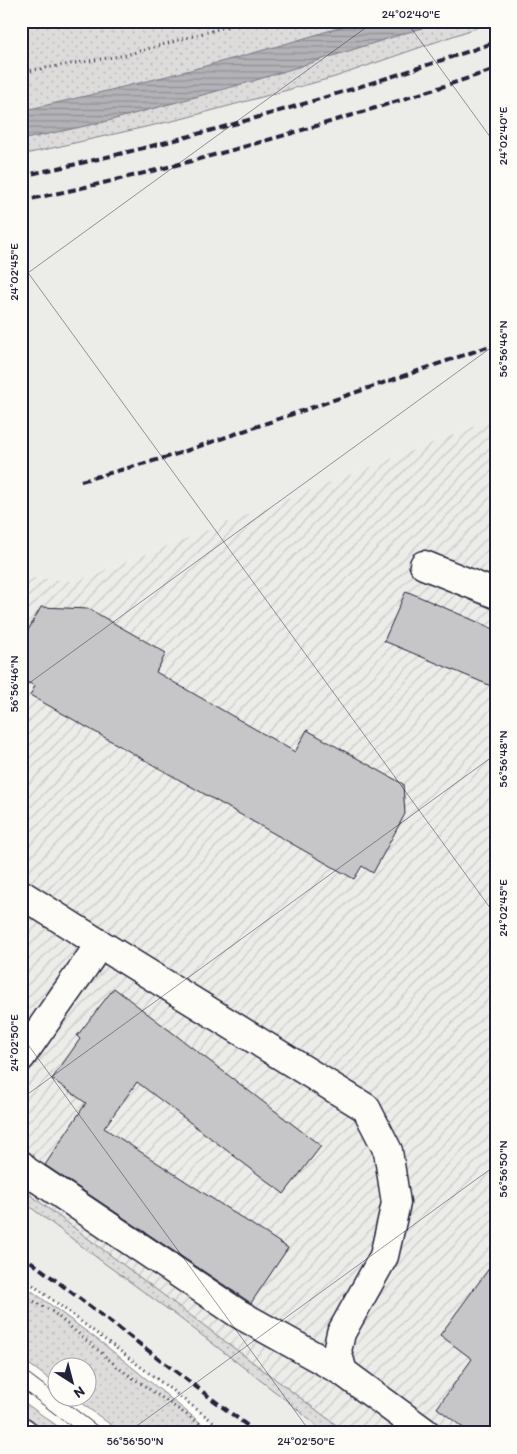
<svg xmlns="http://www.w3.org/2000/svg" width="517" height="1454" viewBox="0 0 517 1454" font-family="Itim,sans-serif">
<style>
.built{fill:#ecece9}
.industrial{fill:url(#industrial-furrows)}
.grass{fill:url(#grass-dots);stroke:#807f8b}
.water{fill:url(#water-rules);stroke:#787885}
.building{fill:#c6c6c8;stroke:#22223b}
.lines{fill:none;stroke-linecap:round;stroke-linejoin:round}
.minor-casing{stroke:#22223b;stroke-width:31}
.path{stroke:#22223b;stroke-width:3;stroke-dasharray:1 4;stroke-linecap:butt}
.minor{stroke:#fdfcf7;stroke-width:28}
.tram{stroke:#22223b;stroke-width:1}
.rail{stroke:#22223b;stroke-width:4;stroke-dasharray:8 4;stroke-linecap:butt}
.ticks{fill:none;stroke:#22223b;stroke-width:1;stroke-opacity:0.45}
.neatline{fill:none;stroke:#22223b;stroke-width:2}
.ticks-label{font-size:12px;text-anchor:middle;fill:#22223b}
</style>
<defs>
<pattern id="industrial-furrows" width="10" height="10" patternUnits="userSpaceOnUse" patternTransform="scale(1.25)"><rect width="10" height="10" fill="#ecece9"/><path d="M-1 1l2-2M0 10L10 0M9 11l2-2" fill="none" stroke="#cacac9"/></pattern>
<pattern id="grass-dots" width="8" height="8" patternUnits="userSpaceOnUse" patternTransform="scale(1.25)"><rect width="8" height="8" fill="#dddcdb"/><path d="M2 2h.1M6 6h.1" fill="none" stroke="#bdbcbd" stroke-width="1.8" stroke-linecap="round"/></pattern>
<pattern id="water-rules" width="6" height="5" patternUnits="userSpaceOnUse" patternTransform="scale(1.25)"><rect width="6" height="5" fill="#b2b2b7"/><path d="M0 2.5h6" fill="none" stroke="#909096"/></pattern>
</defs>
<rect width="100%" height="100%" fill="#fdfcf7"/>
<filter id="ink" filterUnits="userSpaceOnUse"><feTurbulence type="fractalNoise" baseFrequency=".02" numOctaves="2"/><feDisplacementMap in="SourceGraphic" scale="10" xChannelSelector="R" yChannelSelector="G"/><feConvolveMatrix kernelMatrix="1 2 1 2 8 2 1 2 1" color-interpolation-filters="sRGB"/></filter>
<g filter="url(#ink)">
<g class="built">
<polygon points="496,21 496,418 77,581 21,577 21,155 181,119 335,77"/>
<polygon points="21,1200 104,1263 177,1316 291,1404 325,1433 226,1433 21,1276"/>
</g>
<polygon class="industrial" points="496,418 496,1433 347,1433 21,1188 21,577 77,581"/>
<g class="grass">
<polygon points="21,21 496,21 335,77 181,119 21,155"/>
<polygon points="21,1188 347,1433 325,1433 291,1404 177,1316 104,1263 21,1200"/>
<polygon points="21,1283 106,1346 213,1433 122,1433 73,1397 88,1396 88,1366 58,1366 57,1385 21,1358"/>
<polygon points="21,1400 67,1433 45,1433 21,1416"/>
</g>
<path class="water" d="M360 21H444L250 82 108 121 21 140V111C135 85 248 57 360 21Z"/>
<g class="building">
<polygon points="406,591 496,630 496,688 384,641"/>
<polygon points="41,607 89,609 166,653 156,672 295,752 307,730 403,784 405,814 373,873 362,866 354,879 30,695 35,686 21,679 21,643"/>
<polygon points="114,988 321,1146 284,1194 137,1082 104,1128 288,1248 251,1303 45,1165 86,1103 52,1079 80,1039 77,1036"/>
<polygon points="496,1259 496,1433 470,1433 437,1408 472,1359 440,1335"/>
</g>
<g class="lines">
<defs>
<g id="minor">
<polyline points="424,565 496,594"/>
<polyline points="21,894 100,944"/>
<polyline points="21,1057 100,944 366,1108 388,1151 396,1203 384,1256 341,1333 337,1351 343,1372"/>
<polyline points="21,1165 25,1170 239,1314 343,1372 426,1433"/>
<polyline points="21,1431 24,1433"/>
</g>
</defs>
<use href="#minor" class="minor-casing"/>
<g class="path">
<polyline points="21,72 126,55 246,21"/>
<polyline points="21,1276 228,1433"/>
<polyline points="21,1294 53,1312 120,1369 213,1433"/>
</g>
<use href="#minor" class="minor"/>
<g class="tram">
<polyline points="21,1368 58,1396"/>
<polyline points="21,1388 80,1433"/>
<polyline points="58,1396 106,1433"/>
</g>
<g class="rail">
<path d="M21 176C182 143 340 95 496 42"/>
<path d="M21 201C182 168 340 121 496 69"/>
<polyline points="81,481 171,456 496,344"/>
<polyline points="21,1254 257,1433"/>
</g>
</g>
</g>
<path class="ticks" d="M406 21 496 145M21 263 496 916M21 278 375 21M21 689 496 344M21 1035 311 1433M21 1099 496 754M127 1433 496 1165"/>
<rect width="517" height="1454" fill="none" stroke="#fdfcf7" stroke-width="55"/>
<g transform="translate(72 1382) rotate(144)"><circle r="24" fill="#fdfcf7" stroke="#a5a5ac"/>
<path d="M0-4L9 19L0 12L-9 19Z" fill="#22223b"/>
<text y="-8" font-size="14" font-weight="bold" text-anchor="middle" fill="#22223b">N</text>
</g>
<rect x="28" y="28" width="462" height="1398" class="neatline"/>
<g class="ticks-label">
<text x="411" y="18">24°02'40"E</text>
<text transform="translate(503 136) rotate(-90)" y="4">24°02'40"E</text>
<text transform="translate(14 272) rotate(-90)" y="4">24°02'45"E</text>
<text transform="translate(503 349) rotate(-90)" y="4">56°56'46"N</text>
<text transform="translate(14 684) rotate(-90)" y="4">56°56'46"N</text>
<text transform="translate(503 759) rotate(-90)" y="4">56°56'48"N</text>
<text transform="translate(503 908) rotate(-90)" y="4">24°02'45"E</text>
<text transform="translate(14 1043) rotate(-90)" y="4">24°02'50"E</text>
<text transform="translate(503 1169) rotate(-90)" y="4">56°56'50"N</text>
<text x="135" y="1445">56°56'50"N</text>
<text x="306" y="1445">24°02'50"E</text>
</g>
</svg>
